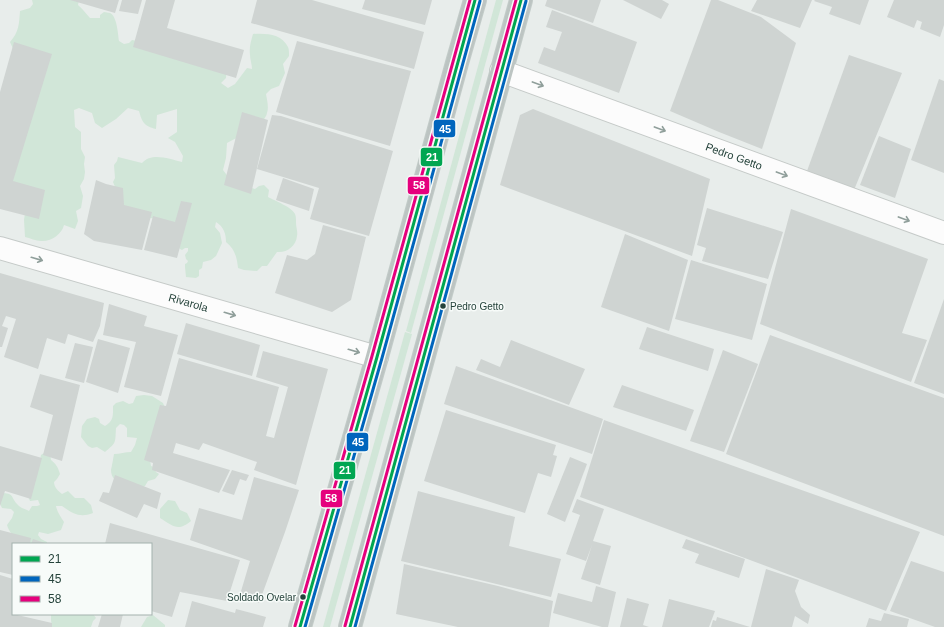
<svg xmlns="http://www.w3.org/2000/svg" width="944" height="627" viewBox="0 0 944 627" font-family="Helvetica,sans-serif">
<style>
.green{fill:#d1e6d8}
.building{fill:#cfd4d2}
.lines{fill:none;stroke-linecap:round;stroke-linejoin:round}
.minor-casing{stroke:#c5cac8;stroke-width:24}
.highway-casing{stroke:#c3ccc9;stroke-width:24}
.minor{stroke:#fcfcfc;stroke-width:22}
.highway{stroke:#bcc4c2;stroke-width:22}
.bus-1-casing{stroke:#f7fbf9;stroke-width:6}
.bus-2-casing{stroke:#f7fbf9;stroke-width:6}
.bus-3-casing{stroke:#f7fbf9;stroke-width:6}
.bus-1{stroke:#00a651;stroke-width:3}
.bus-2{stroke:#0065bd;stroke-width:3}
.bus-3{stroke:#e5007d;stroke-width:3}
.oneway{stroke:#909f9b}
.bus-dot{fill:#24423a;stroke:#f7fbf9;stroke-width:1.5}
.labels{text-anchor:middle;dominant-baseline:central;stroke-width:3;stroke-linejoin:round;paint-order:stroke}
.bus-label{font-size:10px;fill:#24423a;stroke:#f7fbf9;text-anchor:start}
.street-label{font-size:11px;fill:#24423a;stroke:#f7fbf9}
.line-badge{stroke:#f7fbf9;stroke-width:1.5}
.badge-label{font-size:11px;text-anchor:middle;font-weight:bold;fill:#fff}
</style>
<rect width="100%" height="100%" fill="#e8edeb"/>
<g class="green">
<path d="M32 0H79L78 5C83 9 86 14 90 18H100V15L104 12C104 12 110 13 110 13 117 16 118 34 119 41L124 44 129 43 132 40 137 41 227 64 226 78 221 83 228 88 235 84 247 68 252 69C252 64 250 60 250 55 249 47 251 41 253 34 266 33 282 34 288 47 289 49 289 53 289 56L283 64 285 73 279 86 271 89 266 94C267 100 269 107 267 113 265 125 238 137 227 143L226 158 223 170 232 182 255 189 259 186 264 185 269 190 268 197C275 201 292 207 295 214 296 216 296 220 296 223 296 227 298 232 297 236 296 246 287 253 277 252L267 266H262L257 271 244 270 238 268C237 258 235 249 226 242 226 234 224 227 216 222L215 227 220 233 222 243 216 256 211 260 203 262 202 268 199 270V276L196 278 186 277 185 267V264L187 263 188 261 186 259 185 255 188 251V248H185L182 250 180 249 155 219 151 218 148 219 123 206 113 182 115 178 114 165 117 161 118 157 142 163C152 152 169 159 182 162L183 156 175 142 168 138 177 132V109L157 115 156 129C144 126 142 122 139 111L128 108 116 119 102 128 95 123 92 113 79 108 74 110 75 127 81 132V149L85 157 84 164 85 172 84 179 80 186 83 196 81 208 76 211 78 221 75 229 64 225C62 234 51 242 41 241 36 241 30 238 25 237L24 220 26 206 14 187 0 158 15 53 10 42C19 32 19 24 20 11L30 8 33 4Z"/>
<polygon points="496,0 503,0 411,333 406,331"/>
<polygon points="405,332 412,334 330,627 323,627"/>
<path d="M144 395 152 396 163 403 165 408 150 460 151 466 154 467 156 472 159 474 155 479 148 481 145 486 138 490C128 487 111 484 111 470 112 465 113 460 114 454 120 454 125 452 131 452L135 445 137 438 127 437V428L124 425 120 424 116 428C115 443 117 442 105 452L97 447 92 448 88 446 81 437 82 426 87 419 95 417 99 419 100 423 105 426C114 421 113 415 113 406L116 403 123 401 129 404 133 403 136 396Z"/>
<path d="M47 451 50 454 51 460C56 464 58 467 60 474L57 479 54 482C54 487 58 491 62 494L68 491 75 498H84L91 505 93 513C80 518 73 514 62 506H56C57 512 61 517 64 522L61 530 48 534 39 532 38 535 41 539 47 542V544C42 544 29 546 24 543 17 540 9 533 7 525L12 518 14 512 11 509 2 508 0 504V494L1 493C15 493 10 497 18 505 20 508 26 509 29 511L32 506H37L40 505 38 500 30 501 27 494 40 460 41 455Z"/>
<path d="M168 500 175 501 180 510 187 513 191 521C178 532 173 526 160 518V509Z"/>
<polygon points="51,614 93,614 96,618 93,621 91,627 52,627 51,620"/>
<polygon points="153,615 165,625 165,627 141,627 147,617"/>
</g>
<g class="building">
<polygon points="70,0 119,0 115,13"/>
<polygon points="122,0 142,0 138,14 119,11"/>
<polygon points="146,0 175,0 167,28 244,50 236,78 133,47"/>
<polygon points="257,0 312,0 424,32 414,69 251,23"/>
<polygon points="365,0 432,0 425,25 362,9"/>
<polygon points="547,0 601,0 593,23 545,6"/>
<polygon points="623,0 662,0 669,4 661,19"/>
<polygon points="711,0 718,0 761,17 796,43 762,149 719,132 670,111"/>
<polygon points="757,0 812,0 800,28 751,11"/>
<polygon points="815,0 869,0 860,25 829,14 832,7 814,1"/>
<polygon points="894,0 944,0 944,25 940,37 920,29 922,22 917,20 914,28 887,17"/>
<polygon points="552,10 637,42 619,93 538,63 544,47 555,51 562,32 546,27"/>
<polygon points="297,41 411,71 390,146 276,112"/>
<polygon points="14,42 52,54 13,181 45,190 39,219 0,209 0,92"/>
<polygon points="849,55 902,73 854,190 807,171"/>
<polygon points="939,79 944,81 944,173 911,160"/>
<polygon points="533,109 710,179 692,256 500,185 520,115"/>
<polygon points="242,112 268,120 251,194 224,185"/>
<polygon points="272,115 281,116 393,151 369,236 310,219 319,188 257,169"/>
<polygon points="879,136 911,149 895,198 860,185"/>
<polygon points="283,178 314,189 309,211 276,200"/>
<polygon points="96,180 106,184 123,188 124,205 152,212 142,250 94,241 84,234"/>
<polygon points="181,201 192,203 177,258 144,250 153,216 175,222"/>
<polygon points="707,208 783,232 768,279 702,261 706,248 697,245"/>
<polygon points="791,209 928,259 902,333 927,340 911,382 760,324"/>
<polygon points="323,225 366,237 351,300 332,312 275,293 287,255 307,260 315,254"/>
<polygon points="625,234 688,260 669,331 601,307"/>
<polygon points="691,260 767,284 752,340 675,319"/>
<polygon points="0,273 104,303 100,326 93,342 68,334 65,344 47,338 38,369 4,357 16,319 6,316 2,326 8,328 2,347 0,347"/>
<polygon points="944,299 944,394 914,383"/>
<polygon points="109,304 147,316 144,326 178,335 161,396 124,387 136,342 103,335"/>
<polygon points="186,323 260,345 252,376 177,354"/>
<polygon points="647,327 714,349 708,371 639,349"/>
<polygon points="770,335 944,398 944,536 726,454"/>
<polygon points="98,339 130,348 118,393 86,382"/>
<polygon points="511,340 585,369 569,405 476,370 481,359 500,367"/>
<polygon points="75,343 93,347 84,383 65,378"/>
<polygon points="723,350 758,364 724,452 690,441"/>
<polygon points="263,351 328,369 296,485 254,470 257,462 203,443 199,450 176,443 173,453 230,470 219,493 152,470 153,463 144,460 160,405 166,406 179,358 279,387 266,436 274,438 288,387 256,377"/>
<polygon points="456,366 603,419 592,454 444,404"/>
<polygon points="40,374 80,385 62,461 43,455 53,415 30,407"/>
<polygon points="622,385 694,410 686,431 613,407"/>
<polygon points="446,410 556,445 553,455 557,456 551,477 538,473 525,513 424,481"/>
<polygon points="604,420 920,532 886,611 611,508 580,497"/>
<polygon points="0,446 42,458 31,499 5,491 0,506"/>
<polygon points="570,457 587,464 565,522 547,514"/>
<polygon points="232,470 249,475 246,481 240,479 234,495 222,491"/>
<polygon points="115,475 161,493 157,509 144,504 137,518 99,501 103,492 109,493"/>
<polygon points="254,477 299,490 285,532 259,603 239,598 250,561 190,540 199,508 242,520"/>
<polygon points="418,491 515,517 509,546 561,559 551,597 401,561"/>
<polygon points="577,499 604,509 593,541 611,546 600,585 581,579 592,545 586,561 566,554 580,515 572,512"/>
<polygon points="110,523 240,560 227,601 180,592 172,617 151,611 151,544 105,544"/>
<polygon points="0,530 31,538 30,544 13,544 13,575 0,572"/>
<polygon points="33,539 48,544 31,544"/>
<polygon points="686,539 745,559 739,578 695,563 699,554 682,548"/>
<polygon points="911,561 944,572 944,627 935,627 890,611"/>
<polygon points="404,564 498,586 553,601 549,627 458,627 396,614"/>
<polygon points="766,569 799,580 795,591 801,607 810,615 808,624 795,616 792,627 751,627"/>
<polygon points="0,575 13,579 13,614 52,623 52,627 0,627"/>
<polygon points="596,586 616,592 608,627 602,627 553,613 558,593 592,602"/>
<polygon points="627,598 649,604 643,625 649,627 620,627"/>
<polygon points="669,599 715,611 709,627 662,627"/>
<polygon points="192,601 235,613 236,609 266,617 263,627 185,627"/>
<polygon points="884,613 909,619 907,627 866,627 869,618 881,621"/>
<polygon points="102,614 123,614 120,627 98,627"/>
<polygon points="717,617 750,627 711,627 713,620 716,621"/>
</g>
<g class="lines">
<defs>
<g id="minor">
<path id="s1" d="M501 71 944 233"/>
<path id="s2" d="M0 248 377 357"/>
</g>
<g id="highway">
<polyline points="300,627 377,357 457,63 475,0"/>
<polyline points="350,627 521,0"/>
</g>
</defs>
<use href="#minor" class="minor-casing"/>
<use href="#highway" class="highway-casing"/>
<use href="#minor" class="minor"/>
<use href="#highway" class="highway"/>
<defs>
<g id="bus-1">
<polyline points="300,627 377,357 475,0"/>
<polyline points="350,627 521,0"/>
</g>
<g id="bus-2">
<polyline points="305,627 382,358 480,1"/>
<polyline points="355,627 526,1"/>
</g>
<g id="bus-3">
<polyline points="295,626 372,356 470,0"/>
<polyline points="345,626 516,0"/>
</g>
</defs>
<use href="#bus-1" class="bus-1-casing"/>
<use href="#bus-2" class="bus-2-casing"/>
<use href="#bus-3" class="bus-3-casing"/>
<use href="#bus-1" class="bus-1"/>
<use href="#bus-2" class="bus-2"/>
<use href="#bus-3" class="bus-3"/>
</g>
<defs><path id="oneway-shaft" d="M-6 0H5M1.5-3L5.5 0L1.5 3" fill="none" stroke-width="1.6" stroke-linecap="round" stroke-linejoin="round"/></defs>
<g class="oneway">
<use href="#oneway-shaft" transform="translate(538 84) rotate(20)"/>
<use href="#oneway-shaft" transform="translate(660 129) rotate(20)"/>
<use href="#oneway-shaft" transform="translate(782 174) rotate(20)"/>
<use href="#oneway-shaft" transform="translate(904 219) rotate(20)"/>
<use href="#oneway-shaft" transform="translate(37 259) rotate(16)"/>
<use href="#oneway-shaft" transform="translate(230 314) rotate(16)"/>
<use href="#oneway-shaft" transform="translate(354 351) rotate(16)"/>
</g>
<g class="bus-dot">
<circle cx="443" cy="306" r="3.5"/>
<circle cx="303" cy="597" r="3.5"/>
</g>
<g class="labels">
<g class="bus-label">
<text x="450" y="306">Pedro Getto</text>
<text x="296" y="597" text-anchor="end">Soldado Ovelar</text>
</g>
<g class="street-label">
<text stroke="none"><textPath href="#s1" startOffset="248">Pedro Getto</textPath></text>
<text stroke="none"><textPath href="#s2" startOffset="196">Rivarola</textPath></text>
</g>
</g>
<g class="line-badge">
<rect x="433" y="119" width="23" height="19" rx="4" fill="#0065bd"/>
<rect x="420" y="147" width="23" height="20" rx="4" fill="#00a651"/>
<rect x="407" y="176" width="23" height="19" rx="4" fill="#e5007d"/>
<rect x="346" y="432" width="23" height="20" rx="4" fill="#0065bd"/>
<rect x="333" y="461" width="23" height="19" rx="4" fill="#00a651"/>
<rect x="320" y="489" width="23" height="19" rx="4" fill="#e5007d"/>
</g>
<g class="badge-label">
<text x="445" y="133">45</text>
<text x="432" y="161">21</text>
<text x="419" y="189">58</text>
<text x="358" y="446">45</text>
<text x="345" y="474">21</text>
<text x="331" y="502">58</text>
</g>
<rect x="12" y="543" width="140" height="72" fill="#f7fbf9" stroke="#a3b1ad"/>
<rect x="20" y="556" width="20" height="6" fill="#00a651" stroke="#a3b1ad"/>
<text x="48" y="563" font-size="12" fill="#24423a">21</text>
<rect x="20" y="576" width="20" height="6" fill="#0065bd" stroke="#a3b1ad"/>
<text x="48" y="583" font-size="12" fill="#24423a">45</text>
<rect x="20" y="596" width="20" height="6" fill="#e5007d" stroke="#a3b1ad"/>
<text x="48" y="603" font-size="12" fill="#24423a">58</text>
</svg>
